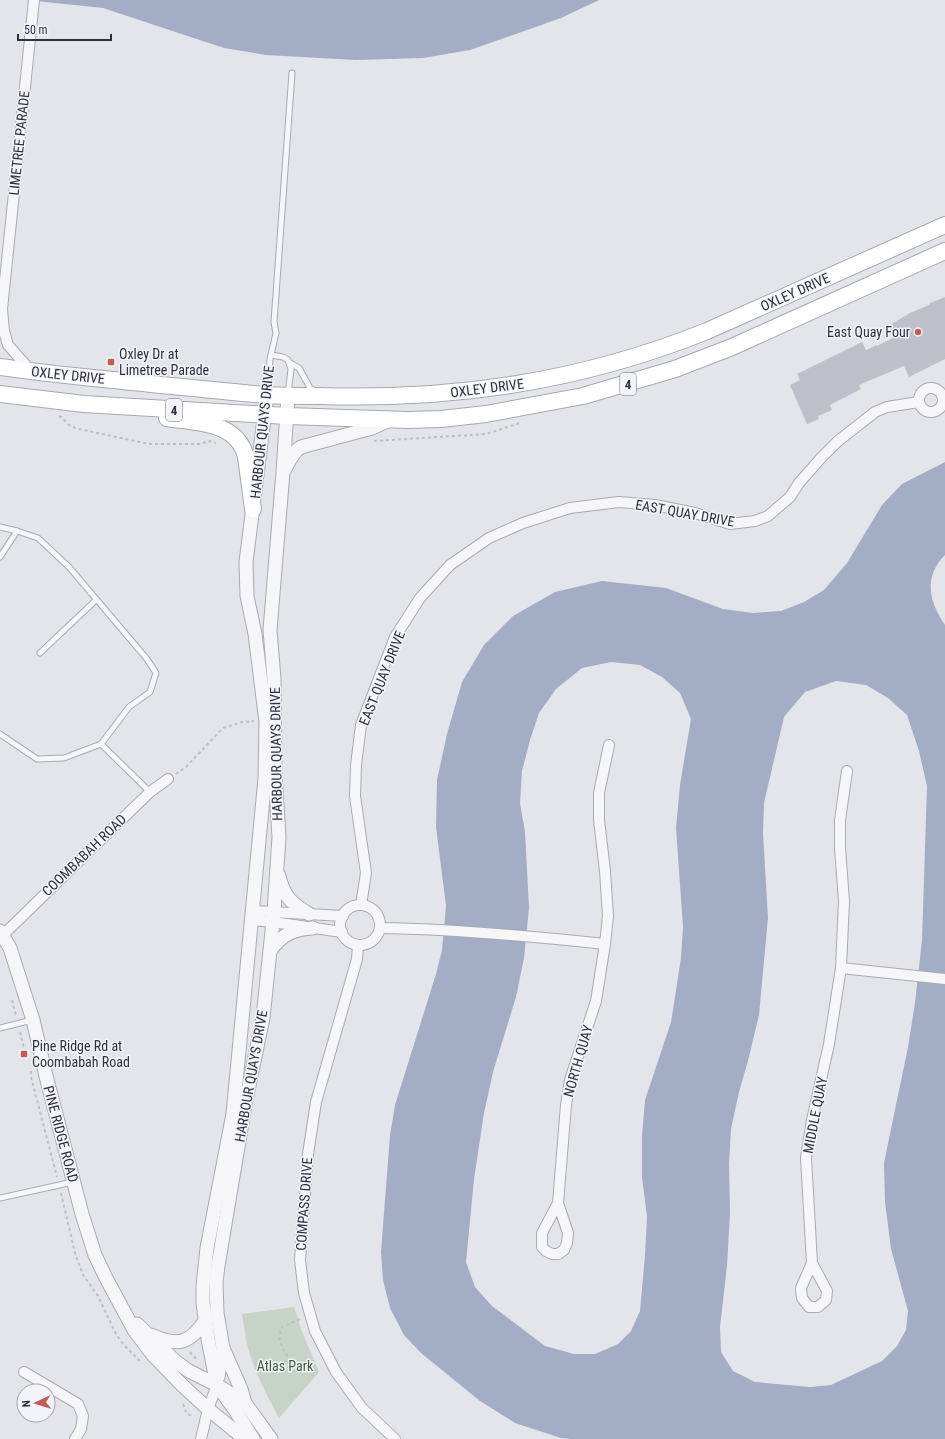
<svg xmlns="http://www.w3.org/2000/svg" width="945" height="1439" viewBox="0 0 945 1439" font-family="'Roboto Condensed',sans-serif">
<style>
.green{fill:#c6d3c6}
.water{fill:#a3adc6;fill-rule:evenodd}
.building{fill:#bec0c9}
.lines{fill:none;stroke-linecap:round;stroke-linejoin:round}
.service-casing{stroke:#a9abb4;stroke-width:7}
.minor-casing{stroke:#a9abb4;stroke-width:12}
.tertiary-casing{stroke:#a9abb4;stroke-width:15}
.primary-casing{stroke:#a4a8b5;stroke-width:18}
.path{stroke:#bebfc5;stroke-width:2;stroke-dasharray:3 3;stroke-linecap:butt}
.service{stroke:#f6f6f9;stroke-width:5}
.minor{stroke:#f6f6f9;stroke-width:10}
.tertiary{stroke:#f6f6f9;stroke-width:13}
.primary{stroke:#fff;stroke-width:16}
.poi-dot{fill:#c15c57;stroke:#f3f4f8;stroke-width:1.5}
.labels{text-anchor:middle;dominant-baseline:central;stroke-width:3;stroke-linejoin:round;paint-order:stroke}
.shield{fill:#f3f4f8;stroke:#686b78;stroke-width:1}
.shield-label{font-size:13px;font-weight:bold;fill:#2d3041}
.street-label{font-size:14px;fill:#2d3041;stroke:#f3f4f8}
.poi-label{font-size:14px;fill:#2d3041;stroke:#f3f4f8;text-anchor:start}
.park-label{font-size:14px;fill:#3c5b3c;stroke:#f3f4f8}
</style>
<rect width="100%" height="100%" fill="#e4e5ea"/>
<path class="green" d="M294 1307 303 1334 319 1372 279 1418C267 1396 255 1373 248 1348 245 1337 244 1325 242 1314Z"/>
<g class="water">
<polygon points="26,0 599,0 561,18 470,50 423,58 356,60 266,55 224,48 103,8"/>
<path d="M945 462V555C923 577 929 602 945 625V1439H572L561 1438 515 1423 480 1401 421 1353 404 1335 390 1308 383 1280 381 1252 390 1135 395 1105 436 974 442 950 446 906 436 827 437 780 447 734 462 682 484 645 513 616 555 592 602 581 666 588 723 609 753 613 781 611 804 602 824 590 847 563 882 505 902 484ZM611 662 640 665 662 677 680 693 691 719 680 785 676 828 683 927 681 958 671 1022 645 1100 642 1136V1177L647 1217 645 1255 640 1311 631 1331 618 1344 595 1354H574L545 1346 492 1306 475 1287 466 1262 474 1179 484 1113 493 1072 516 997 524 958 529 908 525 832 520 803 522 771 530 740 539 713 556 689 582 668ZM836 681 866 685 888 698 907 715 919 751 927 786 922 940 915 1003 908 1047 884 1163 885 1202 891 1249 908 1311 906 1330 897 1346 882 1361 831 1385 810 1387 755 1382 733 1371 721 1352 720 1327 727 1266 730 1213 729 1164 731 1129 739 1092 748 1061 759 1015 768 918 763 833 764 803 784 717 805 692Z"/>
</g>
<polygon class="building" points="945,297 945,359 909,377 904,366 859,385 861,389 830,405 832,410 818,416 819,419 807,424 790,385 800,380 797,374 862,342 866,350 877,345 877,346 893,338 888,326 910,313 929,305 930,303"/>
<g class="lines">
<defs>
<g id="service">
<polyline points="271,355 283,357 288,360 291,369 288,394"/>
<polyline points="290,363 299,368 310,388 315,391"/>
<polyline points="267,392 270,359 276,333 274,322 292,73"/>
<polyline points="0,527 17,531 38,538 69,567 147,659 156,673 150,692 129,707 101,744 64,758 37,759 0,734"/>
<polyline points="0,557 17,531"/>
<polyline points="40,653 96,600"/>
<polyline points="101,744 150,792"/>
<polyline points="0,1028 32,1020"/>
<polyline points="0,1198 73,1182"/>
</g>
<g id="minor">
<polyline points="2,309 4,331 8,345 31,371"/>
<polyline points="0,314 2,309 34,0"/>
<circle cx="931" cy="400" r="12"/>
<polyline points="361,905 366,873 355,796 356,765 361,725 395,637 420,598 450,565 489,538 523,523 570,508 619,502 655,505 695,513 730,524 755,521 768,516 790,497 799,483 821,458 838,441 875,412 887,407 919,402"/>
<circle cx="360" cy="925" r="20"/>
<polyline points="252,911 343,916"/>
<polyline points="252,920 273,922 342,932"/>
<path d="M380 928C455 929 530 936 605 944"/>
<polyline points="3,935 150,792 168,779"/>
<polyline points="358,945 357,959 316,1102 308,1154 300,1260 304,1293 315,1331 336,1372 362,1408 395,1439"/>
<polyline points="841,968 945,979"/>
<polyline points="558,1203 568,1233 567,1243 564,1250 558,1254 552,1254 546,1251 542,1247 542,1233 558,1203 566,1105 570,1080 596,1001 605,944 608,916 605,871 599,820 599,793 609,745"/>
<polyline points="812,1263 801,1288 802,1298 809,1307 818,1307 826,1300 827,1291 812,1263 806,1158 812,1120 829,1044 841,968 844,901 840,848 840,820 847,771"/>
<polyline points="24,1372 78,1404 83,1416 81,1429 75,1439"/>
<polyline points="201,1439 208,1409 217,1385"/>
</g>
<g id="tertiary">
<path d="M285 469C289 461 293 452 301 447L372 428 390 420"/>
<path d="M279 876C284 897 291 903 309 914"/>
<polyline points="0,931 10,948 33,1020 46,1076 82,1214 95,1255 106,1278 134,1330 153,1355 182,1385 208,1409 245,1439"/>
<path d="M270 951C282 934 294 929 313 928"/>
<polyline points="137,1324 175,1361 189,1371 217,1385 245,1403 271,1439"/>
<path d="M151 1335C177 1347 189 1344 205 1321"/>
<polyline points="223,1348 241,1389 245,1403"/>
<polyline points="218,1377 223,1348 217,1313 216,1282 218,1266 245,1105 263,1018 274,912 279,837 275,774 274,679 270,630 283,472 288,396"/>
<polyline points="253,1439 235,1410 217,1385 208,1339 203,1303 203,1286 207,1248 233,1114 265,778 266,722 255,634 247,596 246,562 267,395"/>
</g>
<g id="primary">
<path d="M0 367C53 375 107 379 161 385 196 388 230 392 265 395 283 396 301 396 319 396 454 400 580 382 707 331L945 225"/>
<polyline points="0,394 84,404 287,416 408,420 441,419 486,414 583,396 675,369 732,347 945,251"/>
<path d="M167 418C197 423 237 421 246 457L253 509"/>
</g>
</defs>
<use href="#service" class="service-casing"/>
<use href="#minor" class="minor-casing"/>
<use href="#tertiary" class="tertiary-casing"/>
<use href="#primary" class="primary-casing"/>
<g class="path">
<polyline points="59,416 61,417 70,426 79,429 149,444 199,444 210,441 216,443"/>
<polyline points="374,441 486,434 520,423"/>
<polyline points="176,774 186,767 223,728 242,722 254,721"/>
<polyline points="12,1000 16,1016"/>
<polyline points="20,1032 25,1052 28,1056"/>
<polyline points="31,1071 31,1077 57,1177"/>
<polyline points="61,1193 75,1253 83,1275 98,1296 116,1334 123,1344 142,1363"/>
<polyline points="190,1352 197,1360"/>
<path d="M290 1362C284 1349 276 1342 282 1327L300 1319"/>
<polyline points="285,1368 283,1363 288,1359"/>
<polyline points="183,1404 187,1414 193,1416"/>
</g>
<use href="#service" class="service"/>
<use href="#minor" class="minor"/>
<use href="#tertiary" class="tertiary"/>
<use href="#primary" class="primary"/>
</g>
<g class="poi-dot">
<circle cx="918" cy="332" r="4"/>
<rect x="107" y="358" width="8" height="8" rx="2"/>
<rect x="20" y="1050" width="8" height="8" rx="2"/>
</g>
<g class="labels">
<g class="shield">
<rect x="620" y="373" width="16" height="22" rx="3"/>
<rect x="166" y="399" width="16" height="22" rx="3"/>
</g>
<g class="shield-label">
<text x="628" y="384">4</text>
<text x="174" y="410">4</text>
</g>
<g class="street-label">
<text transform="translate(19 143) rotate(-84)">LIMETREE PARADE</text>
<text transform="translate(795 292) rotate(-24)">OXLEY DRIVE</text>
<text transform="translate(68 375) rotate(6)">OXLEY DRIVE</text>
<text transform="translate(487 388) rotate(-7)">OXLEY DRIVE</text>
<text transform="translate(262 432) rotate(-84)">HARBOUR QUAYS DRIVE</text>
<text transform="translate(685 513) rotate(10)">EAST QUAY DRIVE</text>
<text transform="translate(382 678) rotate(-68)">EAST QUAY DRIVE</text>
<text transform="translate(276 754) rotate(-91)">HARBOUR QUAYS DRIVE</text>
<text transform="translate(84 855) rotate(-44)">COOMBABAH ROAD</text>
<text transform="translate(578 1061) rotate(-74)">NORTH QUAY</text>
<text transform="translate(251 1076) rotate(-80)">HARBOUR QUAYS DRIVE</text>
<text transform="translate(815 1115) rotate(-79)">MIDDLE QUAY</text>
<text transform="translate(61 1134) rotate(75)">PINE RIDGE ROAD</text>
<text transform="translate(304 1204) rotate(-86)">COMPASS DRIVE</text>
</g>
<g class="poi-label">
<text x="910" y="332" text-anchor="end">East Quay Four</text>
<text x="119" y="354">Oxley Dr at<tspan x="119" dy="16">Limetree Parade</tspan></text>
<text x="32" y="1046">Pine Ridge Rd at<tspan x="32" dy="16">Coombabah Road</tspan></text>
</g>
<g class="park-label">
<text x="285" y="1366">Atlas Park</text>
</g>
</g>
<g transform="translate(36 1403) rotate(266)"><circle r="19" fill="#f3f4f8" stroke="#a4a6af"/>
<path d="M0-3L7 15L0 10L-7 15Z" fill="#c15c57"/>
<text y="-6" font-size="11" font-weight="bold" text-anchor="middle" fill="#2d3041">N</text>
</g>
<path d="M18 34v6h93v-6" fill="none" stroke="#2d3041" stroke-width="2"/>
<text x="24" y="34" font-size="12" fill="#2d3041" stroke="#f3f4f8" stroke-width="3" paint-order="stroke">50 m</text>
</svg>
